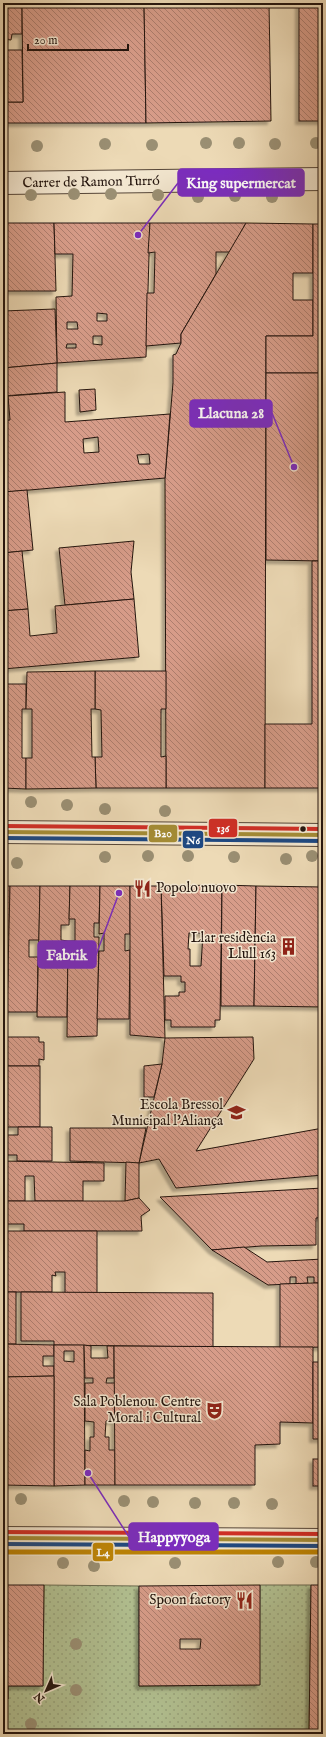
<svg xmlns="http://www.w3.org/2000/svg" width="326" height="1737" viewBox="0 0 326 1737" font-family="'IM FELL English',serif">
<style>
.grass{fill:url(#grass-dots);stroke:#6b6b50}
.building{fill:url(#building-back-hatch);stroke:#24150e;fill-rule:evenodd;filter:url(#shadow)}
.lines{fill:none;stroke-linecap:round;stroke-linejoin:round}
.minor-casing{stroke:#564638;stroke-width:24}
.tertiary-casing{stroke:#564638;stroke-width:24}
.path{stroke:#24150e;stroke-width:2.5;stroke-dasharray:1 2;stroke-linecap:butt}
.minor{stroke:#f3e7d0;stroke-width:22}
.tertiary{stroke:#f3e7d0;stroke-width:22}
.bus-1-casing{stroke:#f3e7d0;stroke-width:7}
.bus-2-casing{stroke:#f3e7d0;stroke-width:7}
.bus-3-casing{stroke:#f3e7d0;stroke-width:7}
.bus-1{stroke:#a48c35;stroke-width:4}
.bus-2{stroke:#1c4883;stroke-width:4}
.bus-3{stroke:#d02e26;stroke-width:4}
.metro-1-casing{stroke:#f3e7d0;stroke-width:8}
.metro-1{stroke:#be8404;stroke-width:5}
.tree{fill:#9a8f73}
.bus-dot{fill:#24150e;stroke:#f3e7d0;stroke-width:1.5}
.labels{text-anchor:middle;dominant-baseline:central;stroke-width:3;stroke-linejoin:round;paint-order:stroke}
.street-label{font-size:14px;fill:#24150e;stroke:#f3e7d0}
.poi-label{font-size:14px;fill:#24150e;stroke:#f3e7d0;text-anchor:end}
.leader{fill:none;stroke:#7b2cbf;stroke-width:1.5}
.callout-dot{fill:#7b2cbf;stroke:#f3e7d0;stroke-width:1.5}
.callout{fill:#7b2cbf;stroke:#7b2cbf;stroke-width:1.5}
.callout-label{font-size:15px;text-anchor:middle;font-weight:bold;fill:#fff}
.line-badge{stroke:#f3e7d0;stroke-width:1.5}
.badge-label{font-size:11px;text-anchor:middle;font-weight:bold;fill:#fff}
</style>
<defs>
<pattern id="grass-dots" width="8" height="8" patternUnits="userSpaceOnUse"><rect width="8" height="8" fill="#b2c192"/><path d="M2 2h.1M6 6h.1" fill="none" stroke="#99a57d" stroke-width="1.8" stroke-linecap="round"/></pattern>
<pattern id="building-back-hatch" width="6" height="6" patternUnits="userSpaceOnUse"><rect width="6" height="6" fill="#d79c89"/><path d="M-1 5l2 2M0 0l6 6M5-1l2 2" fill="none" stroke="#ae7e6e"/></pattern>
<filter id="shadow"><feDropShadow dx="-3.5" dy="3.5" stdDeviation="1" flood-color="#0004"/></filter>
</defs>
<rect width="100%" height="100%" fill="#eddab6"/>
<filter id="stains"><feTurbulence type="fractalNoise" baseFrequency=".005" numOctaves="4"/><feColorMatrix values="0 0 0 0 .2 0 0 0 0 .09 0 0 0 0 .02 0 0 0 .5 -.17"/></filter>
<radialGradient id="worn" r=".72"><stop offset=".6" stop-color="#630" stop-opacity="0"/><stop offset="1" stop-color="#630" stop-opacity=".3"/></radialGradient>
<polygon class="grass" points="44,1585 139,1586 139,1686 259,1685 260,1585 311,1585 309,1734 3,1734 3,1699 8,1699 8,1686 43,1686"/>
<g class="building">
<polygon points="3,3 22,3 22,34 12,34 11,40 3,39"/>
<polygon points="22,3 144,3 146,123 3,123 3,102 23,102"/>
<polygon points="144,3 269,3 271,121 146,123"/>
<rect x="299" y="3" width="24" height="118"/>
<polygon points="3,50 22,50 23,102 3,102"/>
<polygon points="3,223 5,223 7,311 3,311"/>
<polygon points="5,223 54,223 56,291 7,291"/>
<path d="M54 223H150L146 357 57 363 56 297 72 296 73 254H55ZM97 313 107 314V321H97ZM67 322H77L78 329H67ZM93 336H102V345L93 344ZM67 344H76V348H66Z"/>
<polygon points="150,223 246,223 230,252 216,252 216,274 181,334 181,343 146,346 147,293 154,293 155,252 148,253"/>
<polygon points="246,223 313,224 313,273 293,273 293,300 313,300 313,336 266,336 265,788 166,788 165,478 173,383 173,355 176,354 181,343 181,334"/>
<polygon points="313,224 323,224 323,373 266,373 266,336 313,336"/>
<polygon points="55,309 57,363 3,368 3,311"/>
<polygon points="57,363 57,392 3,396 3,368"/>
<polygon points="266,373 323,373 323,561 266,560"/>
<polygon points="95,389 96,410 80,412 79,390"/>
<path d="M65 392V422L170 414 165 478 7 492 5 467H3V421L10 420 8 396ZM98 437 99 452 84 453 83 439ZM149 454 150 464H139L137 455Z"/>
<polygon points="27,490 33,550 3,553 3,492"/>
<polygon points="134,541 131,572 134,599 65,605 59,548"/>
<polygon points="22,551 28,609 3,611 3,553"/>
<polygon points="312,561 323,561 323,788 265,788 265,724 312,724"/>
<polygon points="134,599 139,657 3,669 3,611 28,609 30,636 57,633 55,606"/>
<polygon points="3,669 5,669 5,684 26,684 26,709 22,709 22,758 26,758 26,789 3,788"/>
<polygon points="95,671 166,671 166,709 161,709 161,757 166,756 166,788 96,788 95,757 102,757 101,710 95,709"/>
<polygon points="95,671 95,709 91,709 92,757 95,757 96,788 26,789 26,758 32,758 32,709 26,709 27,672"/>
<path d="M222 885 220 1020H215V1027H171V1020H165V996H179V992H185V982H181V976H164L161 886ZM189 933H203L201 966H190V949H188Z"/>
<polygon points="222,885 256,886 254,1006 221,1006"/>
<polygon points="3,886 10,886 9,935 3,936"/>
<polygon points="10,886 40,886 39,940 29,940 29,957 38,957 37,1012 7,1012"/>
<polygon points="40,886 70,886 69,925 61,925 61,940 68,941 67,1017 37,1017"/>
<polygon points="70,886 100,886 99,923 94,923 94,937 99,937 97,1036 67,1037 68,941 75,941 75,919 69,919"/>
<polygon points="100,886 130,886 130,934 125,934 125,951 130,950 129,1019 97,1019 99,951 104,951 104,933 99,934"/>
<polygon points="130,886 161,886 165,1038 130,1035"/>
<polygon points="256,886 323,887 323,1007 254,1006"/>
<polygon points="3,969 8,969 7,1021 3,1021"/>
<polygon points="3,1037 39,1037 39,1042 44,1042 44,1060 39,1059 39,1066 3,1066"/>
<polygon points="253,1037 254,1059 196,1151 323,1128 323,1175 176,1188 159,1159 139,1163 162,1064 165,1038"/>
<polygon points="162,1064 154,1097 144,1097 144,1066"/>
<rect x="3" y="1066" width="37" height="61"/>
<polygon points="18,1127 52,1127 52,1161 17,1161 17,1155 4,1155 4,1161 3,1161 3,1135 18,1135"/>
<polygon points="70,1128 146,1128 139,1163 70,1161"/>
<polygon points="3,1161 104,1163 104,1181 83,1181 83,1201 35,1201 34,1176 25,1176 25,1201 3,1201"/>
<polygon points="126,1162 139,1163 139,1198 125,1201"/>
<polygon points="323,1188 323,1217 316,1218 316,1245 261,1246 212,1250 160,1197"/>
<polygon points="139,1198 150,1210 141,1216 142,1231 24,1231 24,1224 3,1224 3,1201 125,1201"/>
<polygon points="3,1231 97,1231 97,1293 65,1293 65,1272 55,1272 56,1276 52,1275 52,1292 3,1292"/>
<polygon points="244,1247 267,1262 323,1259 323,1283 314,1283 314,1277 307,1277 308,1283 296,1284 296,1277 290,1277 290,1284 268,1285 212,1250"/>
<polygon points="314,1283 323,1283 323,1347 280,1348 280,1284"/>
<rect x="3" y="1292" width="13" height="52"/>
<polygon points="21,1292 213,1293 213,1347 54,1345 54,1341 21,1341"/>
<polygon points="3,1344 54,1345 54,1356 43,1356 43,1366 54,1366 54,1376 3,1377"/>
<path d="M54 1345H84L85 1485 54 1486ZM64 1351H74V1362L64 1361Z"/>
<polygon points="84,1345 91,1346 91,1358 108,1358 107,1346 114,1346 114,1378 107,1378 106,1383 115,1383 115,1421 106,1421 105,1437 109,1437 109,1450 115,1450 115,1485 85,1485 85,1450 90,1451 90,1437 94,1437 94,1422 85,1421 85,1383 93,1383 93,1378 85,1378"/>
<polygon points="114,1346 313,1347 313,1423 280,1422 280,1444 255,1445 255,1485 115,1485"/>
<polygon points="313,1362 323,1362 323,1444 323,1439 313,1439"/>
<polygon points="54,1376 54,1486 3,1485 3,1377"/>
<rect x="313" y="1459" width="10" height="27"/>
<polygon points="3,1585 44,1585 43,1686 8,1686 8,1699 3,1699"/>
<path d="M260 1585V1685L139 1686V1586ZM180 1639H201L200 1649H180Z"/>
<polygon points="311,1585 323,1585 323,1734 309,1734"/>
</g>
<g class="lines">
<defs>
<g id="minor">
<polyline points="3,183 323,179"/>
<polyline points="3,1538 323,1540"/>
</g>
<polyline id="tertiary" points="3,832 323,835"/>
</defs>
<use href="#minor" class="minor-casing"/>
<use href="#tertiary" class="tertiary-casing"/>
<polyline class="path" points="319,886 322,866"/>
<use href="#minor" class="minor"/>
<use href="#tertiary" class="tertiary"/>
<defs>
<g id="bus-1">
<polyline points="3,832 323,835"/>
<polyline points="3,1538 323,1540"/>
</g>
<g id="bus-2">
<polyline points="3,838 323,841"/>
<polyline points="3,1544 323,1546"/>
</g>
<g id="bus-3">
<polyline points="3,826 323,829"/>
<polyline points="3,1532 323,1534"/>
</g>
</defs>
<use href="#bus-1" class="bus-1-casing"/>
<use href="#bus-2" class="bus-2-casing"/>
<use href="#bus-3" class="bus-3-casing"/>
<use href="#bus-1" class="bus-1"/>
<use href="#bus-2" class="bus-2"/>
<use href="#bus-3" class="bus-3"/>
<defs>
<polyline id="metro-1" points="3,1552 323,1552"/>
</defs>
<use href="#metro-1" class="metro-1-casing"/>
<use href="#metro-1" class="metro-1"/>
</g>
<g class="tree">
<circle cx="206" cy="143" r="6"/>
<circle cx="239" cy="143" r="6"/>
<circle cx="316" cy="143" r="6"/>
<circle cx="105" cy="144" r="6"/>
<circle cx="275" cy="144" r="6"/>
<circle cx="152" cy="145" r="6"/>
<circle cx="37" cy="146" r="6"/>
<circle cx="74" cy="194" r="6"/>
<circle cx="111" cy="194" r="6"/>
<circle cx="31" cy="195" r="6"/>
<circle cx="158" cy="195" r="6"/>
<circle cx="235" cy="196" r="6"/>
<circle cx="198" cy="197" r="6"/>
<circle cx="272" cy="197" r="6"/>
<circle cx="31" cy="802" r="6"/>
<circle cx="67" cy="805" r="6"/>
<circle cx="105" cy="809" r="6"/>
<circle cx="165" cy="811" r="6"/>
<circle cx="148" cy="856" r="6"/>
<circle cx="188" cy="856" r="6"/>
<circle cx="312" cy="856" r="6"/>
<circle cx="105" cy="857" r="6"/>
<circle cx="234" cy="857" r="6"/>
<circle cx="286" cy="859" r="6"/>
<circle cx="17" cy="863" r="6"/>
<circle cx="21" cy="1499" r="6"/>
<circle cx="124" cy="1501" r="6"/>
<circle cx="153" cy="1502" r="6"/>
<circle cx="195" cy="1503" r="6"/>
<circle cx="234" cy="1503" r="6"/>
<circle cx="272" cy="1504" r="6"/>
<circle cx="278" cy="1562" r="6"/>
<circle cx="316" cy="1562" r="6"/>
<circle cx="63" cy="1563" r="6"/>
<circle cx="175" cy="1563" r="6"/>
<circle cx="94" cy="1566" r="6"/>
<circle cx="76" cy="1644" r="6"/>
<circle cx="76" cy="1690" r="6"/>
<circle cx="31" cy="1724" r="6"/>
</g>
<defs>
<symbol id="restaurant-bare" viewBox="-9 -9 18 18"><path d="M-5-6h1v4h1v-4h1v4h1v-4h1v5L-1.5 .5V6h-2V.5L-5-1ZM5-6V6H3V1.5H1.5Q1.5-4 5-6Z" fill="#8f2418" stroke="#f3e7d0" stroke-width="2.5" paint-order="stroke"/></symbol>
<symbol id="building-bare" viewBox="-9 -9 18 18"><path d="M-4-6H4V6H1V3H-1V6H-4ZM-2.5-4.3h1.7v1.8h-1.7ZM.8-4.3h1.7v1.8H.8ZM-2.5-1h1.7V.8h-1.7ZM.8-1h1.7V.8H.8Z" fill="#8f2418" stroke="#f3e7d0" stroke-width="2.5" paint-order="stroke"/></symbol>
<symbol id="school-bare" viewBox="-9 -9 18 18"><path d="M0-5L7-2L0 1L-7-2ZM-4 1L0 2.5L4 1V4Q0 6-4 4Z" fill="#8f2418" stroke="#f3e7d0" stroke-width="2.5" paint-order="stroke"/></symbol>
<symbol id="theatre-bare" viewBox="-9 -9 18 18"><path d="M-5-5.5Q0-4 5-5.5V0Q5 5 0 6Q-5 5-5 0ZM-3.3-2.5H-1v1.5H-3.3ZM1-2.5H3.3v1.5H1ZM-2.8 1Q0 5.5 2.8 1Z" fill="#8f2418" stroke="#f3e7d0" stroke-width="2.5" paint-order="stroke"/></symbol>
</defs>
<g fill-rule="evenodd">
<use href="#restaurant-bare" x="130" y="876" width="25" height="25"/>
<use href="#building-bare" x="276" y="934" width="25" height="25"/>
<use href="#school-bare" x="224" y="1100" width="25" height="25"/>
<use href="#theatre-bare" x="202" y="1398" width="25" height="25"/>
<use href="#restaurant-bare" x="232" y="1588" width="25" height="25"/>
</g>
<circle class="bus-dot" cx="303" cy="829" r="3.5"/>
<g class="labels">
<g class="street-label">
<text transform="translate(91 182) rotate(-1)">Carrer de Ramon Turró</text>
</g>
<g class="poi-label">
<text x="156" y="888" text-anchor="start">Popolo nuovo</text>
<text x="276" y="938">Llar residència<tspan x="276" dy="16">Llull 163</tspan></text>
<text x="223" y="1105">Escola Bressol<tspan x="223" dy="16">Municipal l'Aliança</tspan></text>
<text x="201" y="1402">Sala Poblenou. Centre<tspan x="201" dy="16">Moral i Cultural</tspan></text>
<text x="231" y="1600">Spoon factory</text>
</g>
</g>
<path class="leader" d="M138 235L178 183M294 467L272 413M119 893L96 955M88 1473L129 1537"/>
<g class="callout-dot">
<circle cx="138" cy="235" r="4"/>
<circle cx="294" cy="467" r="4"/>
<circle cx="119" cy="893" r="4"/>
<circle cx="88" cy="1473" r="4"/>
</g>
<g class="callout">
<rect x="178" y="169" width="126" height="27" rx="4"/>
<rect x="190" y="400" width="82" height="27" rx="4"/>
<rect x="38" y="941" width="58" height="27" rx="4"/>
<rect x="129" y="1523" width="89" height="27" rx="4"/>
</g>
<g class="callout-label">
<text x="241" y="188">King supermercat</text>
<text x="231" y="418">Llacuna 28</text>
<text x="67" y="960">Fabrik</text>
<text x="174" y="1542">Happyyoga</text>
</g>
<g class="line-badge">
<rect x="208" y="818" width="30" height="20" rx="4" fill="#d02e26"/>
<rect x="148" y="824" width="30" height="19" rx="4" fill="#a48c35"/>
<rect x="182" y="830" width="22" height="19" rx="4" fill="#1c4883"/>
<rect x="92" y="1542" width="22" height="20" rx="4" fill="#be8404"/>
</g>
<g class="badge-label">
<text x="223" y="832">136</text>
<text x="163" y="837">B20</text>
<text x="193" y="844">N6</text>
<text x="103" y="1556">L4</text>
</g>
<rect width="326" height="1737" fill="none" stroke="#eddab6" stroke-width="16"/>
<rect x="4" y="4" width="318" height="1729" fill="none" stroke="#24150e" stroke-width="2"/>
<rect x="8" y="8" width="310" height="1721" fill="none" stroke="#24150e"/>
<g transform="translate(46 1691) rotate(225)" stroke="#f3e7d0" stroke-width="3" paint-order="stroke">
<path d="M0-3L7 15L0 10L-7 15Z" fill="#24150e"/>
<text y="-6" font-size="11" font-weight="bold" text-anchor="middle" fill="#24150e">N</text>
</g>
<path d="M28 44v6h100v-6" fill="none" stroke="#24150e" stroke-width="2"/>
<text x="34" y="44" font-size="12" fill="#24150e" stroke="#f3e7d0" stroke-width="3" paint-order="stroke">20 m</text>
<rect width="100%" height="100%" filter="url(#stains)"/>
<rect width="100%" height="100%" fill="url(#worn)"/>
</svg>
